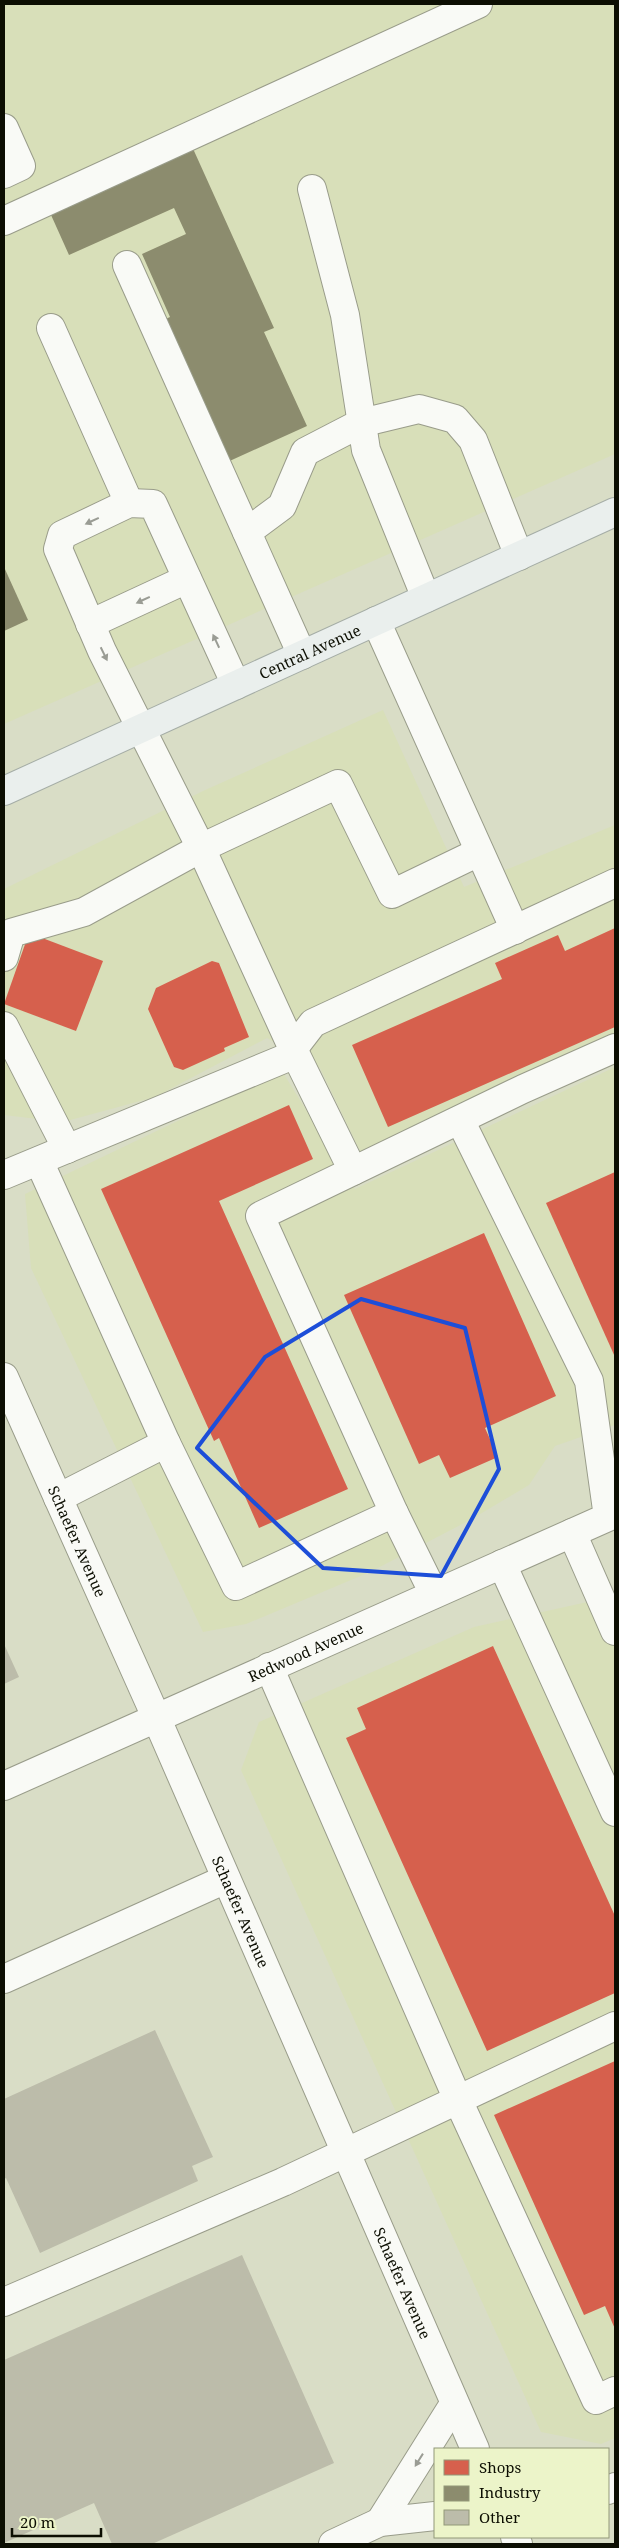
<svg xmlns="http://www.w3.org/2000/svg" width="619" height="2548" viewBox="0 0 619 2548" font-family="'Noto Serif',serif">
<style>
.built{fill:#d8dfb9}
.shops{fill:#d6604d}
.industry{fill:#8c8c6e}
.building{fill:#bcbcaa}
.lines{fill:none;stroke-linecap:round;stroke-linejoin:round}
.minor-casing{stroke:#999c8a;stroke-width:30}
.major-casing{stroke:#a5ada6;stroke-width:30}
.minor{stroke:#f9faf6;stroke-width:28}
.major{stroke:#eaefed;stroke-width:28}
.oneway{fill:#9a9c94}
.marked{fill:none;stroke:#1d4ed8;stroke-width:4;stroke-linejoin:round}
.labels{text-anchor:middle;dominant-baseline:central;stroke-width:5;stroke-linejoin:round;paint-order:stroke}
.street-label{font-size:15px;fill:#0c0e02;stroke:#ecf4c9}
</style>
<rect width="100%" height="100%" fill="#d9ddc6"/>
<g class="built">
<polygon points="4,4 615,4 615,454 4,724"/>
<polygon points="383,710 464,887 615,825 615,1040 362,1155 320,1068 267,1038 155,1097 63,1122 4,1115 4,889 203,791"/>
<polygon points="615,1067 615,1425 555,1446 529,1485 470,1520 370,1572 246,1624 203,1632 31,1268 25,1194 282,1071 355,1189"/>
<polygon points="615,1596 615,2438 601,2444 541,2432 241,1770 259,1722 474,1627"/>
</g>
<g class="shops">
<polygon points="615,928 615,1027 388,1127 352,1045 502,979 495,963 558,935 565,951"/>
<polygon points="29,933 103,961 76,1031 4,1004"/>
<polygon points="212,961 219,963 249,1037 224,1048 225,1051 183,1070 174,1067 148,1009 156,988"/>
<polygon points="289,1105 313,1159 219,1201 348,1489 259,1528 219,1438 214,1441 101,1189"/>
<polygon points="615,1172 615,1357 546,1203"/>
<polygon points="484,1233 556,1396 485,1428 498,1457 450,1478 439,1455 419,1464 344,1295"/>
<polygon points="493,1646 615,1916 615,1993 487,2051 346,1738 366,1729 357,1708"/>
<polygon points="615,2061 615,2329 605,2306 584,2315 494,2115"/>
</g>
<g class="industry">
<polygon points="190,142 274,328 264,332 307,426 223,464 159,322 170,317 142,254 186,234 174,208 69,255 47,206"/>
<polygon points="4,567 28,620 4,631"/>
</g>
<g class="building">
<polygon points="4,1644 19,1677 4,1684"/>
<polygon points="155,2030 213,2157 192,2166 198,2181 40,2253 6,2178 4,2179 4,2099"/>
<polygon points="242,2255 334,2463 152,2544 112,2544 94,2503 4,2543 4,2360"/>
</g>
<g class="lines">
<defs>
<g id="minor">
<polyline points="4,128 21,166 4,174"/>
<polyline points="312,189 345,315 366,450 426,598"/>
<polyline points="4,221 478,4"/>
<polyline points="127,265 302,655"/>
<polyline points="51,328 129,503"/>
<polyline points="247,532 282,506 305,452 361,423 419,409 455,419 473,440 519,556"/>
<polyline points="376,621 515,930"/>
<polyline points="90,624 187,579"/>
<polyline points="236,685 153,504 129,503 62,535 58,549 102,651 201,848 293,1049 353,1171"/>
<polyline points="4,957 11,933 84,912 201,848 338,784 392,894 479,852"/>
<polyline points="4,1026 67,1149"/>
<polyline points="39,1161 166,1443"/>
<polyline points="4,1175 286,1058 313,1023 615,883"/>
<path id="s1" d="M4 1377 156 1717 475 2449"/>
<polyline points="58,1498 166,1443 236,1586 394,1513 260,1216 523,1089 615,1048"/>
<polyline points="394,1513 434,1594"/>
<polyline points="572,1533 615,1631"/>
<polyline points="502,1564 615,1812"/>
<polyline points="269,1667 458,2100 596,2400 615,2391"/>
<path id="s2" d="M4 1786 608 1517 589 1381 460 1120"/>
<polyline points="4,1979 226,1879"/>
<polyline points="4,2302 283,2182 615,2026"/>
<polyline points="608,2490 615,2487"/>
<polyline points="380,2522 454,2404"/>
<polyline points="515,2537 518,2544"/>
<polyline points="333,2544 380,2522 435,2516"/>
</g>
<g id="major">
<path id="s3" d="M4 791 615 512"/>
</g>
</defs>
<use href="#minor" class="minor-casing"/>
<use href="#major" class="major-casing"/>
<use href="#minor" class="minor"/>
<use href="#major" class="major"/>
</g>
<defs><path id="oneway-solid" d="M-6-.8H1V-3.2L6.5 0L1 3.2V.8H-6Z" transform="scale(1.25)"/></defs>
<g class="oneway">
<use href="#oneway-solid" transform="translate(92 521) rotate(155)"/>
<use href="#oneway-solid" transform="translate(143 600) rotate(155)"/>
<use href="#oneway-solid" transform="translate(216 641) rotate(-115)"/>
<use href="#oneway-solid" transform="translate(104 654) rotate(64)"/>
<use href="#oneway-solid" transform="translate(419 2460) rotate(122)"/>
</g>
<path class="marked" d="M361 1299 465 1328 499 1469 441 1576 323 1568 197 1448 265 1357Z"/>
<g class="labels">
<g class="street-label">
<text stroke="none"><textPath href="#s3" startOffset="336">Central Avenue</textPath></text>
<text stroke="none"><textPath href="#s1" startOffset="180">Schaefer Avenue</textPath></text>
<text stroke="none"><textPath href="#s2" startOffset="330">Redwood Avenue</textPath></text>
<text stroke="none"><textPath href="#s1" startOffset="585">Schaefer Avenue</textPath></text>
<text stroke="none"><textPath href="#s1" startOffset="990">Schaefer Avenue</textPath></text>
</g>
</g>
<rect width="619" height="2548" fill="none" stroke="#0c0e02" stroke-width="10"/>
<rect x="434" y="2448" width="175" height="90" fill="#ecf4c9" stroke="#929879"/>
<rect x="444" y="2460" width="25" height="15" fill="#d6604d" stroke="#929879"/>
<text x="479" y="2473" font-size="15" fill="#0c0e02">Shops</text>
<rect x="444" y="2486" width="25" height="15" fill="#8c8c6e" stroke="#929879"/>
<text x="479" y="2498" font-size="15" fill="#0c0e02">Industry</text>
<rect x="444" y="2510" width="25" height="15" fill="#bcbcaa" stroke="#929879"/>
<text x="479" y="2523" font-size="15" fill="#0c0e02">Other</text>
<path d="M12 2528v8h89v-8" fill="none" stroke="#0c0e02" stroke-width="2.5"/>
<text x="20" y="2528" font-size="15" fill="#0c0e02" stroke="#ecf4c9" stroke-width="4" paint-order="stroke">20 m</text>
</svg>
